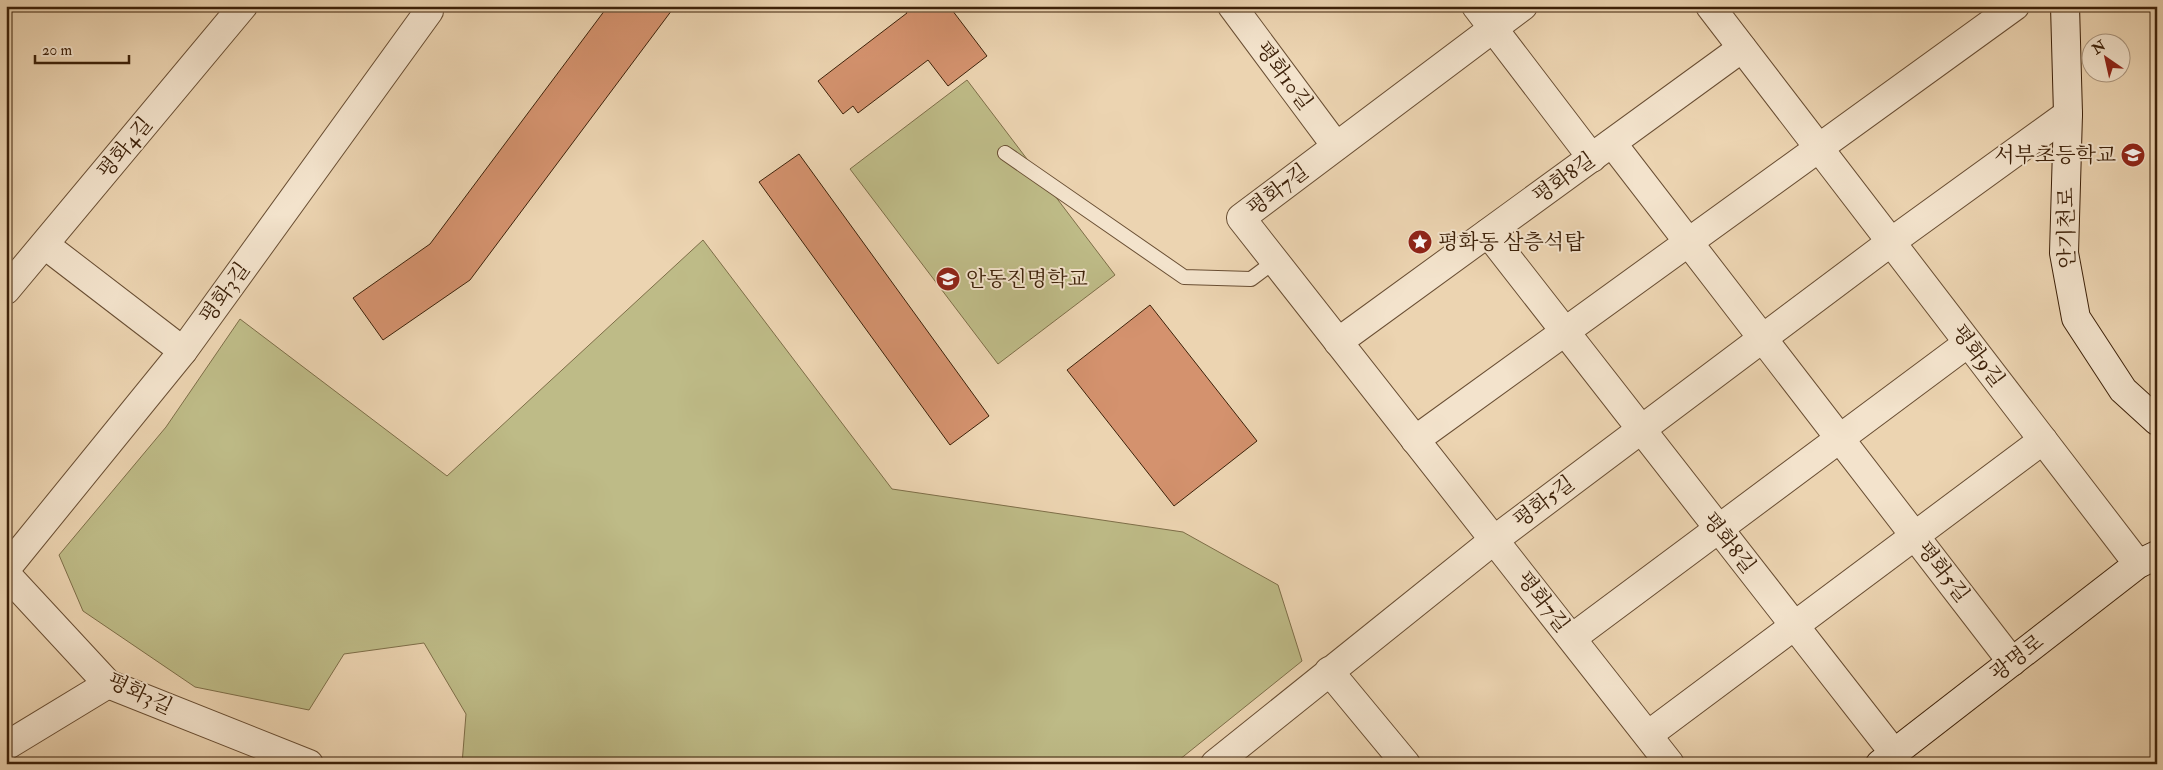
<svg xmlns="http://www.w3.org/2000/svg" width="2163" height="770" viewBox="0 0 2163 770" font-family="'IM FELL Double Pica','Noto Serif KR',serif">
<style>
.green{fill:#bebb87;stroke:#7e6e48}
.building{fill:#d4926e;stroke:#3d2109}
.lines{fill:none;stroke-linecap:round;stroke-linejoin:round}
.lane-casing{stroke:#694e33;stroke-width:16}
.street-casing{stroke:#694e33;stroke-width:30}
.secondary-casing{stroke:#3d2109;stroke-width:30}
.lane{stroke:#f3e3cc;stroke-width:14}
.street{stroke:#f3e3cc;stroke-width:28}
.secondary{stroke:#f3e3cc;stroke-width:28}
.labels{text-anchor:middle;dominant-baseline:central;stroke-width:4;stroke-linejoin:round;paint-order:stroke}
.street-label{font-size:21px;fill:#3d2109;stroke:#f3e3cc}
.poi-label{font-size:21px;fill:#3d2109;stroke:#f3e3cc;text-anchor:start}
</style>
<rect width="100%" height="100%" fill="#ecd4b1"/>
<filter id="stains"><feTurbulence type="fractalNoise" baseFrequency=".004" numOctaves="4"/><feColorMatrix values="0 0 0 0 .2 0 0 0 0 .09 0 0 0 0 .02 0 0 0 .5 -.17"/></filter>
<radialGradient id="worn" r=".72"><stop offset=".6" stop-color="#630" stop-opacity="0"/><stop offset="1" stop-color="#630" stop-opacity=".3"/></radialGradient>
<g class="green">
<polygon points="967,80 1115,275 998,364 850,169"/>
<polygon points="703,240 892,489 1183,532 1278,585 1302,661 1174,764 462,764 466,714 424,643 344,654 309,710 195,687 83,611 59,555 166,427 240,319 447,476"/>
</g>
<g class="building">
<polygon points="608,6 675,6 470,280 383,340 353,298 430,244"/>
<polygon points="902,6 949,6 987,56 948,86 928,60 858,113 853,106 843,114 818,81 907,13"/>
<polygon points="799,154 989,416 950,445 759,182"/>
<polygon points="1150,305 1257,441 1174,506 1067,370"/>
</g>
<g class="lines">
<defs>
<polyline id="lane" points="1005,153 1184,277 1251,279 1275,261"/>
<g id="street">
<polyline points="1232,6 1336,146"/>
<polyline points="1476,6 1592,158"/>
<polyline points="1523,6 1241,218 1670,764"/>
<polyline points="1710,6 2138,564"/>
<polyline points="1612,143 2012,662"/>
<polyline points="1488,233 1894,753"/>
<polyline points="45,245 183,351"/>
<polyline points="6,290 243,6"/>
<polyline points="1338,342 1742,48"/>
<polyline points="1415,440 2015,6"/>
<polyline points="6,569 183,351 429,11 427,6"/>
<polyline points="6,574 108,684 309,764"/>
<polyline points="1572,638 1968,343"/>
<polyline points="1329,671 1406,764"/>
<polyline points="1648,735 2043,440"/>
<polyline points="6,746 108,684"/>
<polyline points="1215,764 1494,540 1891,242 2068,114"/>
</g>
<g id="secondary">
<polyline points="2065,6 2068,114 2064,253 2076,318 2123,390 2157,421"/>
<polyline points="1880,764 2138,564 2157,555"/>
</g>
</defs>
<use href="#lane" class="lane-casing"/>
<use href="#street" class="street-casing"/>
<use href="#secondary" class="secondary-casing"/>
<use href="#lane" class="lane"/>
<use href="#street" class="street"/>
<use href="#secondary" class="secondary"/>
</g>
<defs>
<symbol id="school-disc" viewBox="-11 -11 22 22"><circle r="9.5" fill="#8f2418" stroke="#f3e3cc"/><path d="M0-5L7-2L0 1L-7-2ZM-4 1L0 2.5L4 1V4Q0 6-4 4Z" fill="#fff"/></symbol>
<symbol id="sight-disc" viewBox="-11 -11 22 22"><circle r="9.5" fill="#8f2418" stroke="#f3e3cc"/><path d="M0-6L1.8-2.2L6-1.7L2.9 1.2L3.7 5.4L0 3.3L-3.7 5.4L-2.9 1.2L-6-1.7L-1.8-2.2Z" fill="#fff"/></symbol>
</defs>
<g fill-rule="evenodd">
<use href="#school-disc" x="2119" y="141" width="28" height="28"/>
<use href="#sight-disc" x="1406" y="228" width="28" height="28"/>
<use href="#school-disc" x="934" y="265" width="28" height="28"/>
</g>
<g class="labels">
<g class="street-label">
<text transform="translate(1284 76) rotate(53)">평화10길</text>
<text transform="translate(125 148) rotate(-50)">평화4길</text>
<text transform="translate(1564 178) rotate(-36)">평화8길</text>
<text transform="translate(1278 190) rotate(-37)">평화7길</text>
<text transform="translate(2067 228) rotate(-91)">안기천로</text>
<text transform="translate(225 293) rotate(-54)">평화3길</text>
<text transform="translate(1978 356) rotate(53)">평화9길</text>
<text transform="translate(1544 502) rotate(-37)">평화5길</text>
<text transform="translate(1729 543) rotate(52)">평화8길</text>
<text transform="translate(1943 572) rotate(52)">평화5길</text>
<text transform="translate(1543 602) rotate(52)">평화7길</text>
<text transform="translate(2017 658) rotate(-38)">광명로</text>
<text transform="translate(140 694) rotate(25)">평화3길</text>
</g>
<g class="poi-label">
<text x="2116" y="155" text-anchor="end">서부초등학교</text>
<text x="1438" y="242">평화동 삼층석탑</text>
<text x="966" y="279">안동진명학교</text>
</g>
</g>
<rect width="2163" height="770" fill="none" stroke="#ecd4b1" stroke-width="25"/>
<rect x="8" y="8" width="2148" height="755" fill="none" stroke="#3d2109" stroke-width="2.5"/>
<rect x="12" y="12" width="2138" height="745" fill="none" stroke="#3d2109"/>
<g transform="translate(2106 58) rotate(326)"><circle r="24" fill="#f3e3cc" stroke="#aa957e"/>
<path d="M0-4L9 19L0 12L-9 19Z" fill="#8f2418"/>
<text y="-8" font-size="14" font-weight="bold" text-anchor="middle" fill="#3d2109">N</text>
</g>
<path d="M35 55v8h94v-8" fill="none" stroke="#3d2109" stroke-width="2.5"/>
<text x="42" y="55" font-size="15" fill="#3d2109" stroke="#f3e3cc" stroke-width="4" paint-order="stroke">20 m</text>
<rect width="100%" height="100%" filter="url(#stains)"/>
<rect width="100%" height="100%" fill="url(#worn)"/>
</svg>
